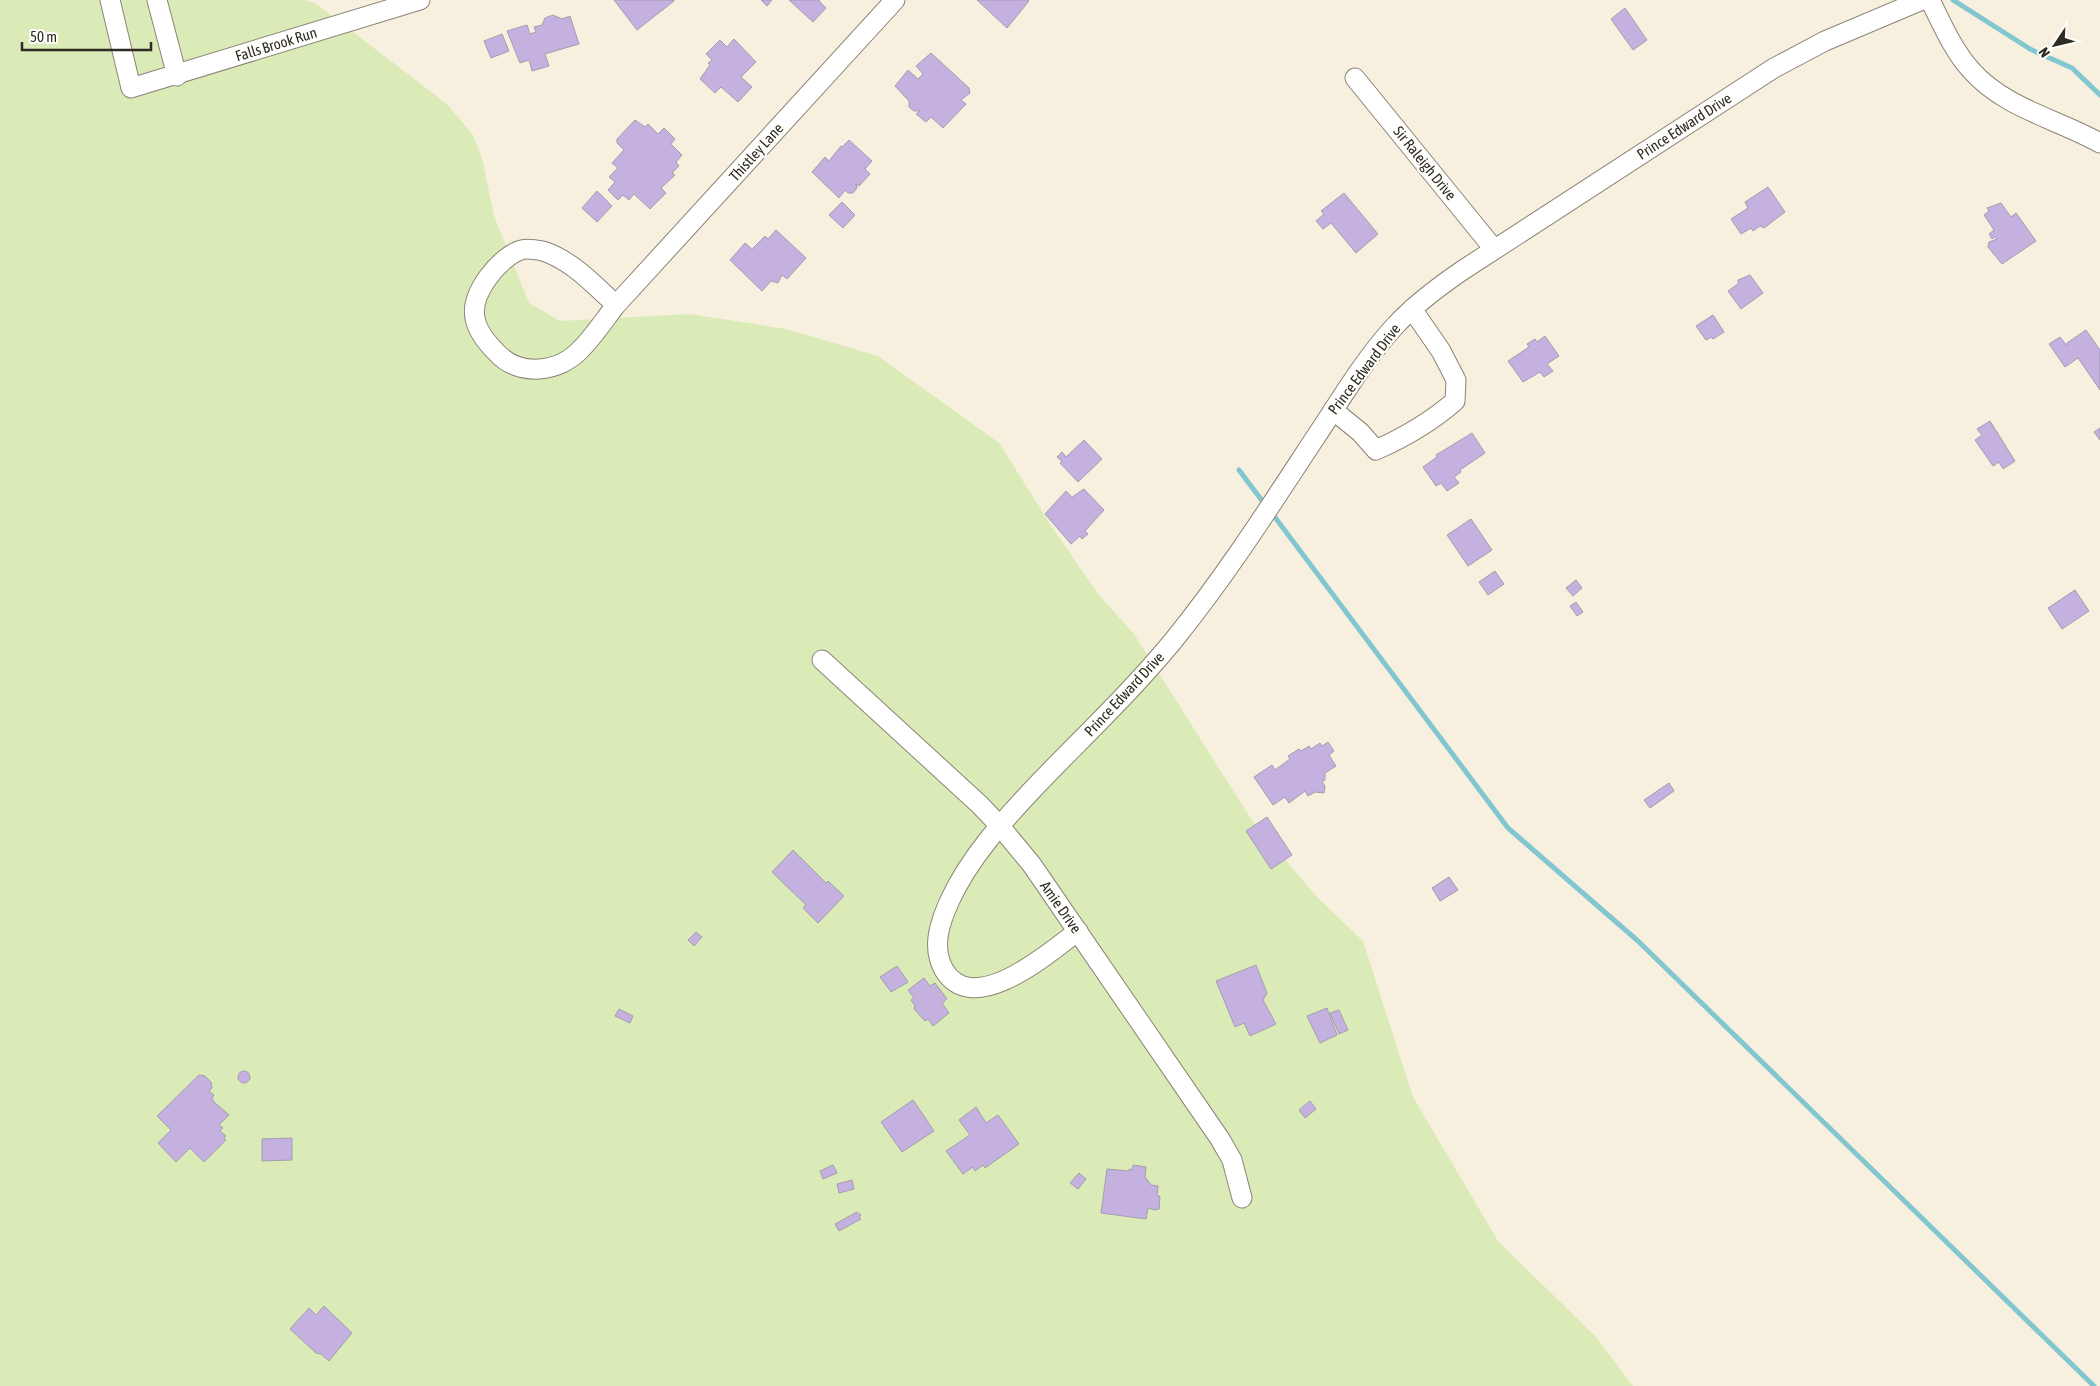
<svg xmlns="http://www.w3.org/2000/svg" width="2100" height="1386" viewBox="0 0 2100 1386" font-family="'Asap Condensed',sans-serif">
<style>
.green{fill:#dbebb7}
.lines{fill:none;stroke-linecap:round;stroke-linejoin:round}
.stream{stroke:#82c7cf;stroke-width:5}
.building{fill:#c5b1e0;stroke:#a39dad}
.minor-casing{stroke:#8b8475;stroke-width:21}
.minor{stroke:#fff;stroke-width:19}
.labels{text-anchor:middle;dominant-baseline:central;stroke-width:4.5;stroke-linejoin:round;paint-order:stroke}
.street-label{font-size:15px;fill:#2e2b25;stroke:#fffefa}
</style>
<rect width="100%" height="100%" fill="#f7f0df"/>
<polygon class="green" points="0,0 304,0 315,3 447,104 473,135 482,158 494,216 529,303 560,321 690,314 786,329 878,356 999,443 1052,527 1099,595 1134,634 1253,822 1317,897 1363,941 1413,1097 1498,1241 1596,1337 1633,1386 0,1386"/>
<g class="lines">
<g class="stream">
<polyline points="1953,0 2030,49 2072,68 2100,95"/>
<polyline points="1239,470 1266,506"/>
<polyline points="1271,512 1508,828 1638,941 2094,1386"/>
</g>
</g>
<g class="building">
<polygon points="614,0 674,0 674,1 637,30"/>
<polygon points="761,0 772,0 767,6"/>
<polygon points="789,0 820,0 819,1 826,8 813,22"/>
<polygon points="977,0 1027,0 1029,1 1007,28"/>
<polygon points="1625,8 1647,40 1633,50 1611,19"/>
<polygon points="553,15 562,19 570,16 579,44 545,54 549,66 532,71 529,60 520,63 507,31 527,25 530,34 536,32 534,27 542,25 545,18"/>
<polygon points="502,34 509,51 491,58 484,41"/>
<polygon points="734,39 756,62 741,77 752,87 738,102 721,87 715,93 700,79 710,65 708,63 712,60 706,54 720,40 727,47"/>
<polygon points="931,53 969,88 970,93 961,100 966,104 943,128 931,117 926,122 916,114 920,111 914,111 909,107 909,101 895,86 908,70 918,79 923,74 916,66"/>
<polygon points="635,120 645,127 648,124 658,134 664,128 675,139 671,144 682,155 676,162 679,166 672,173 675,175 661,188 666,193 650,209 634,194 629,200 623,195 618,200 608,190 615,182 609,177 618,168 612,163 624,150 617,143 617,139"/>
<polygon points="849,140 872,161 865,169 870,174 859,186 856,184 857,188 853,193 848,193 845,190 839,198 812,172 825,157 829,161 841,146 842,147"/>
<polygon points="1768,187 1785,212 1764,228 1760,226 1753,231 1751,228 1741,234 1731,219 1748,208 1745,202"/>
<polygon points="597,191 612,206 597,222 582,208"/>
<polygon points="1344,193 1378,234 1356,253 1331,223 1323,229 1316,221 1324,214 1321,211"/>
<polygon points="842,202 855,215 843,228 829,215"/>
<polygon points="2001,203 2011,217 2016,213 2036,241 2002,264 1988,247 1989,242 1997,239 1995,237 1992,239 1989,234 1994,230 1984,215 1989,211 1987,208"/>
<polygon points="776,230 806,258 787,279 782,275 778,283 771,281 762,291 730,260 745,243 752,249 765,236 768,239"/>
<polygon points="1750,275 1763,293 1741,309 1728,291 1738,284 1738,280"/>
<polygon points="1713,315 1724,332 1713,339 1712,337 1706,340 1696,326"/>
<polygon points="2086,330 2100,350 2100,390 2078,358 2065,367 2049,344 2060,337 2067,346 2067,343"/>
<polygon points="1545,336 1559,356 1547,364 1553,371 1544,377 1540,372 1523,382 1508,361 1529,347 1527,344 1535,339 1537,342"/>
<polygon points="1990,421 2015,461 2003,469 1999,462 1993,466 1975,440 1982,435 1977,429"/>
<polygon points="2100,428 2100,440 2094,432"/>
<polygon points="1472,433 1485,453 1460,470 1461,472 1454,477 1459,483 1447,491 1441,483 1436,486 1423,467 1437,457 1436,455"/>
<polygon points="1084,440 1102,459 1078,482 1060,463 1062,461 1057,457 1062,452 1066,457"/>
<polygon points="1084,489 1104,510 1085,531 1088,534 1082,539 1080,536 1071,544 1045,514 1066,491 1072,497"/>
<polygon points="1471,519 1492,550 1468,566 1447,535"/>
<polygon points="1495,571 1504,584 1488,595 1479,582"/>
<polygon points="1576,580 1582,588 1573,596 1566,588"/>
<polygon points="2075,590 2089,611 2062,629 2048,608"/>
<polygon points="1576,602 1583,612 1577,616 1570,606"/>
<polygon points="1328,742 1334,751 1329,755 1336,766 1325,773 1325,780 1322,782 1325,786 1324,793 1315,792 1308,796 1305,791 1289,803 1285,797 1273,805 1254,777 1272,765 1275,770 1290,759 1288,756 1299,749 1301,751 1309,746 1311,749 1320,743 1322,746"/>
<polygon points="1669,783 1674,791 1650,808 1644,800"/>
<polygon points="1267,817 1292,855 1271,869 1246,831"/>
<polygon points="793,850 826,883 828,881 844,896 818,923 803,908 806,905 772,872"/>
<polygon points="1449,877 1458,890 1440,901 1432,888"/>
<polygon points="696,932 702,937 694,946 688,940"/>
<polygon points="1256,965 1267,993 1263,1000 1276,1024 1250,1036 1244,1023 1235,1027 1216,981"/>
<polygon points="897,966 908,982 891,992 880,977"/>
<polygon points="924,978 930,986 935,983 947,999 942,1003 949,1013 933,1026 928,1019 925,1021 914,1009 915,1006 911,1000 914,998 908,990"/>
<polygon points="1327,1008 1337,1035 1320,1043 1307,1016"/>
<polygon points="619,1009 633,1016 630,1023 615,1016"/>
<polygon points="1339,1010 1348,1030 1339,1034 1330,1013"/>
<circle cx="244" cy="1077" r="6"/>
<polygon points="199,1075 205,1076 211,1082 212,1088 209,1091 214,1095 212,1098 214,1102 229,1115 219,1125 223,1128 220,1131 226,1136 224,1138 226,1140 204,1162 190,1148 176,1162 158,1143 171,1130 157,1116"/>
<polygon points="913,1100 934,1131 902,1152 881,1122"/>
<polygon points="1310,1101 1316,1109 1305,1118 1299,1110"/>
<polygon points="976,1107 986,1123 998,1115 1019,1144 985,1168 983,1165 975,1171 973,1167 963,1174 946,1151 970,1135 959,1120"/>
<polygon points="292,1138 292,1160 262,1161 262,1139"/>
<polygon points="833,1165 837,1173 823,1179 820,1171"/>
<polygon points="1133,1165 1146,1167 1145,1177 1151,1185 1158,1186 1157,1196 1160,1196 1159,1209 1155,1210 1148,1208 1146,1219 1101,1213 1107,1169 1129,1171 1129,1169 1132,1170"/>
<polygon points="1079,1173 1086,1179 1078,1189 1070,1183"/>
<polygon points="852,1180 854,1189 839,1193 837,1184"/>
<polygon points="857,1212 861,1215 859,1217 861,1219 839,1231 835,1224"/>
<polygon points="324,1306 352,1333 329,1361 321,1354 316,1353 290,1329 309,1308 316,1315"/>
</g>
<g class="lines">
<defs>
<g id="minor">
<polyline points="110,0 131,88 420,0"/>
<polyline points="157,0 177,76"/>
<path d="M1930 0C1942 24 1953 50 1971 70 2004 108 2057 119 2100 143"/>
<polyline points="1355,78 1494,249"/>
<path d="M616 305C594 285 573 261 543 251 538 250 526 248 521 250 499 257 470 294 475 318 477 331 488 344 497 353 519 377 559 373 581 349 594 336 605 319 616 305L895 0"/>
<path d="M1333 410 1360 432 1376 450C1405 437 1431 422 1455 401L1456 380 1441 351 1412 309"/>
<polyline points="822,660 980,805 999,825 1032,865 1220,1139 1232,1160 1242,1198"/>
<path d="M1078 931C1049 953 973 1019 944 970 931 947 940 922 950 900 970 857 1003 821 1035 787 1081 739 1131 692 1173 641 1225 577 1269 508 1315 438 1340 401 1363 361 1394 327 1414 305 1438 287 1463 270L1774 68 1825 41 1922 0"/>
</g>
</defs>
<use href="#minor" class="minor-casing"/>
<use href="#minor" class="minor"/>
</g>
<g class="labels">
<g class="street-label">
<text transform="translate(276 44) rotate(-17)">Falls Brook Run</text>
<text transform="translate(1684 126) rotate(-33)">Prince Edward Drive</text>
<text transform="translate(756 152) rotate(-48)">Thistley Lane</text>
<text transform="translate(1425 163) rotate(51)">Sir Raleigh Drive</text>
<text transform="translate(1364 369) rotate(-53)">Prince Edward Drive</text>
<text transform="translate(1124 694) rotate(-47)">Prince Edward Drive</text>
<text transform="translate(1061 907) rotate(55)">Amie Drive</text>
</g>
</g>
<g transform="translate(2055 45) rotate(235)" stroke="#fffefa" stroke-width="4" paint-order="stroke">
<path d="M0-4L9 19L0 12L-9 19Z" fill="#2e2b25"/>
<text y="-8" font-size="14" font-weight="bold" text-anchor="middle" fill="#2e2b25">N</text>
</g>
<path d="M22 42v8h129v-8" fill="none" stroke="#2e2b25" stroke-width="2.5"/>
<text x="30" y="42" font-size="15" fill="#2e2b25" stroke="#fffefa" stroke-width="4" paint-order="stroke">50 m</text>
</svg>
